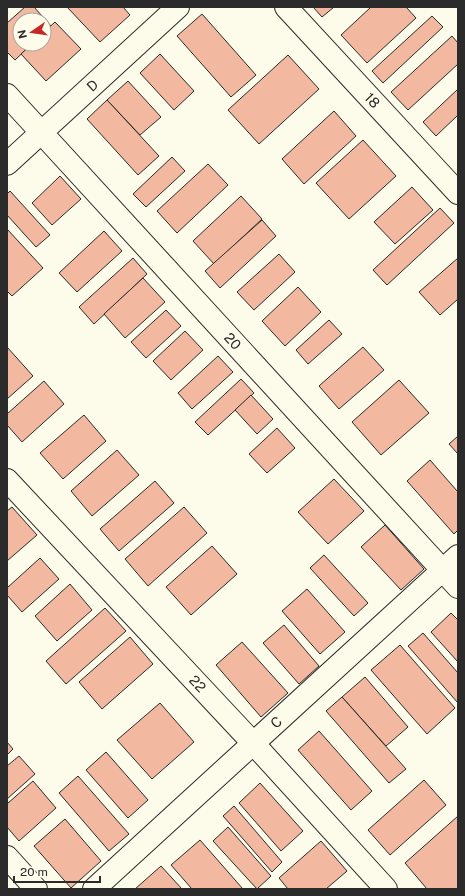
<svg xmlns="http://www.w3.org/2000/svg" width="465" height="896" viewBox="0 0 465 896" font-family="'Public Sans',sans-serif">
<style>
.building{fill:#f2b8a0;stroke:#2b2b2b}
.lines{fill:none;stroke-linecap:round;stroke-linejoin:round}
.street-casing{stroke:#2b2b2b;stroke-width:24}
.secondary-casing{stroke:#2b2b2b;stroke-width:24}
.street{stroke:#fdfbea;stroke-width:22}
.secondary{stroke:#fdfbea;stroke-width:22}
.labels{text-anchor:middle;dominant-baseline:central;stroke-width:3;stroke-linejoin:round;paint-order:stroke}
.street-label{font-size:14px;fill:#2b2b2b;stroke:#fdfbea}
</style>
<rect width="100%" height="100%" fill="#fdfbea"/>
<g class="building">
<polygon points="25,7 34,7 51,26 44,32 44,20 20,20 20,44 32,44 15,60 7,52 7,23"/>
<polygon points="67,7 123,7 130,15 100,42"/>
<polygon points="313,7 334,7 322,17"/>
<polygon points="371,7 406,7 416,18 367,63 341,35"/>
<polygon points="202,14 256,75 231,97 177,36"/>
<polygon points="432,16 443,27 383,83 372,71"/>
<polygon points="55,22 81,49 46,81 21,54 32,44 44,44 44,32"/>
<polygon points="452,36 458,43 458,64 408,110 391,92"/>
<polygon points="160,54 194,91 174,110 140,73"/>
<polygon points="288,55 319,89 259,144 228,110"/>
<polygon points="128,81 161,117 140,135 107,100"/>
<polygon points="458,89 458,115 436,136 423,122"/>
<polygon points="107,100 159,156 138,175 87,119"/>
<polygon points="334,111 356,136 304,184 282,159"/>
<polygon points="363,140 396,176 349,219 316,183"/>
<polygon points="172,157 185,171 146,207 133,194"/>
<polygon points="208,164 228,185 177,233 157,211"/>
<polygon points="60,176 81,199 52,225 32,203"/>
<polygon points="412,187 433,210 395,244 374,222"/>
<polygon points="10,191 50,235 36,247 7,215 7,194"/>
<polygon points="241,196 262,219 214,264 193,241"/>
<polygon points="440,208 454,223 387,285 373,270"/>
<polygon points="262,220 276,236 220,288 205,271"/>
<polygon points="7,229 43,268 12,296 7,291"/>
<polygon points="104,231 122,251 77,292 59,273"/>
<polygon points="279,254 295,272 254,310 237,292"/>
<polygon points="133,258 147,274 94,324 79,307"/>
<polygon points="458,258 458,299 440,315 419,292"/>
<polygon points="143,278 165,302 125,338 104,314"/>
<polygon points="298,287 321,312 285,346 262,321"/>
<polygon points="166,310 181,326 146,358 131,342"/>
<polygon points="329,320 342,334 308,364 296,350"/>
<polygon points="185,331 203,350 171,380 153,361"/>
<polygon points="7,347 33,376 7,399"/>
<polygon points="363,347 384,370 339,409 319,386"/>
<polygon points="218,356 233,372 192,409 178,393"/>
<polygon points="241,379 254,393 208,435 195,422"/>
<polygon points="399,380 429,413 381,455 352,422"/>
<polygon points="44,381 64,404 22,442 7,425 7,414"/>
<polygon points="251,395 273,419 257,434 235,410"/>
<polygon points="84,415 106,441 63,479 40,453"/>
<polygon points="277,428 295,448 267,473 249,454"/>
<polygon points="458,436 458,454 449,444"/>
<polygon points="117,450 139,475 92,516 71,491"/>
<polygon points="430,460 458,492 458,530 454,534 407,481"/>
<polygon points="334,479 364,511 328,544 298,512"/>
<polygon points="155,481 174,503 119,551 100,529"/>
<polygon points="12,507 37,535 7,561 7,511"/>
<polygon points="184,507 207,533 148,586 125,559"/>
<polygon points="385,525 424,569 401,590 361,547"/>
<polygon points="212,546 237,574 191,615 166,587"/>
<polygon points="324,555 368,603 354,616 310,568"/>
<polygon points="40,558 59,579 22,612 7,595 7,588"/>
<polygon points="70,584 92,610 57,641 35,616"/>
<polygon points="307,589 345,632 320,654 282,611"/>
<polygon points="105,608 126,631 66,684 46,661"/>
<polygon points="451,613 458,620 458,662 431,632"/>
<polygon points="284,625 319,666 299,684 263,643"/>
<polygon points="423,633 458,673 458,703 408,646"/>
<polygon points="130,637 153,664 102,709 79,682"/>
<polygon points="242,642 288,693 261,717 216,665"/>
<polygon points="400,645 455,708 427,734 371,670"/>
<polygon points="365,677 408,727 386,746 342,697"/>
<polygon points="342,697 406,769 389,783 326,711"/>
<polygon points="160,703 194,742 152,779 117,740"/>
<polygon points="319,731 372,791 351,810 298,750"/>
<polygon points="7,742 13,749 7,755"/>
<polygon points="106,752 148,800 128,818 86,770"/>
<polygon points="19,756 35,774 7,799 7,766"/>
<polygon points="78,776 129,834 109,851 59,793"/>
<polygon points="424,780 446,805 390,855 368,830"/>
<polygon points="33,781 56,808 19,841 7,827 7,804"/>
<polygon points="260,783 303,831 281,851 239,803"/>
<polygon points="234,806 282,862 272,872 223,816"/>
<polygon points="458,816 458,889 427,889 405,863"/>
<polygon points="65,819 101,861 71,888 34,846"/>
<polygon points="228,827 271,876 257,889 213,841"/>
<polygon points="200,840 243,889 192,889 171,865"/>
<polygon points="321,841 347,871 326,889 288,889 279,878"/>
<polygon points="161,866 182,889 135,889"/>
</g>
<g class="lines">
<defs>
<g id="street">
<path id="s1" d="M286 7 458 193"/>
<path id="s2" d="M7 95 458 587"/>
<path id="s3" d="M7 164 178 7"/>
<path id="s4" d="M7 480 253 743 386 889"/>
<polyline points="7,857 36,889"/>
</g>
<g id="secondary">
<path id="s5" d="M94 889 458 556"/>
</g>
</defs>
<use href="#street" class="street-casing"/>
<use href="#secondary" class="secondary-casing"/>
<use href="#street" class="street"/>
<use href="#secondary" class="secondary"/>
</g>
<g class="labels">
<g class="street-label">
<text stroke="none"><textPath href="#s3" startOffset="116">D</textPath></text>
<text stroke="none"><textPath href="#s1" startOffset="127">18</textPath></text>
<text stroke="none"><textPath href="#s2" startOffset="334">20</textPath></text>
<text stroke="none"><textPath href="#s4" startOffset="279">22</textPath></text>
<text stroke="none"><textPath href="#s5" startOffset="247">C</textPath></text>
</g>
</g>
<rect width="465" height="896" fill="none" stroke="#2b2b2b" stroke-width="16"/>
<g transform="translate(32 32) rotate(257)"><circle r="19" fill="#fdfbea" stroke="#a9a89e"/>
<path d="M0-3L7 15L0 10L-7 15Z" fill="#c62828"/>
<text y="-6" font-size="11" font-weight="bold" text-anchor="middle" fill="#2b2b2b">N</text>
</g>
<path d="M14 876v6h86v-6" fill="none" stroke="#2b2b2b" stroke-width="2"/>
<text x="20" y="876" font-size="12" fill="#2b2b2b" stroke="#fdfbea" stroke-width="3" paint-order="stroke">20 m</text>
</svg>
